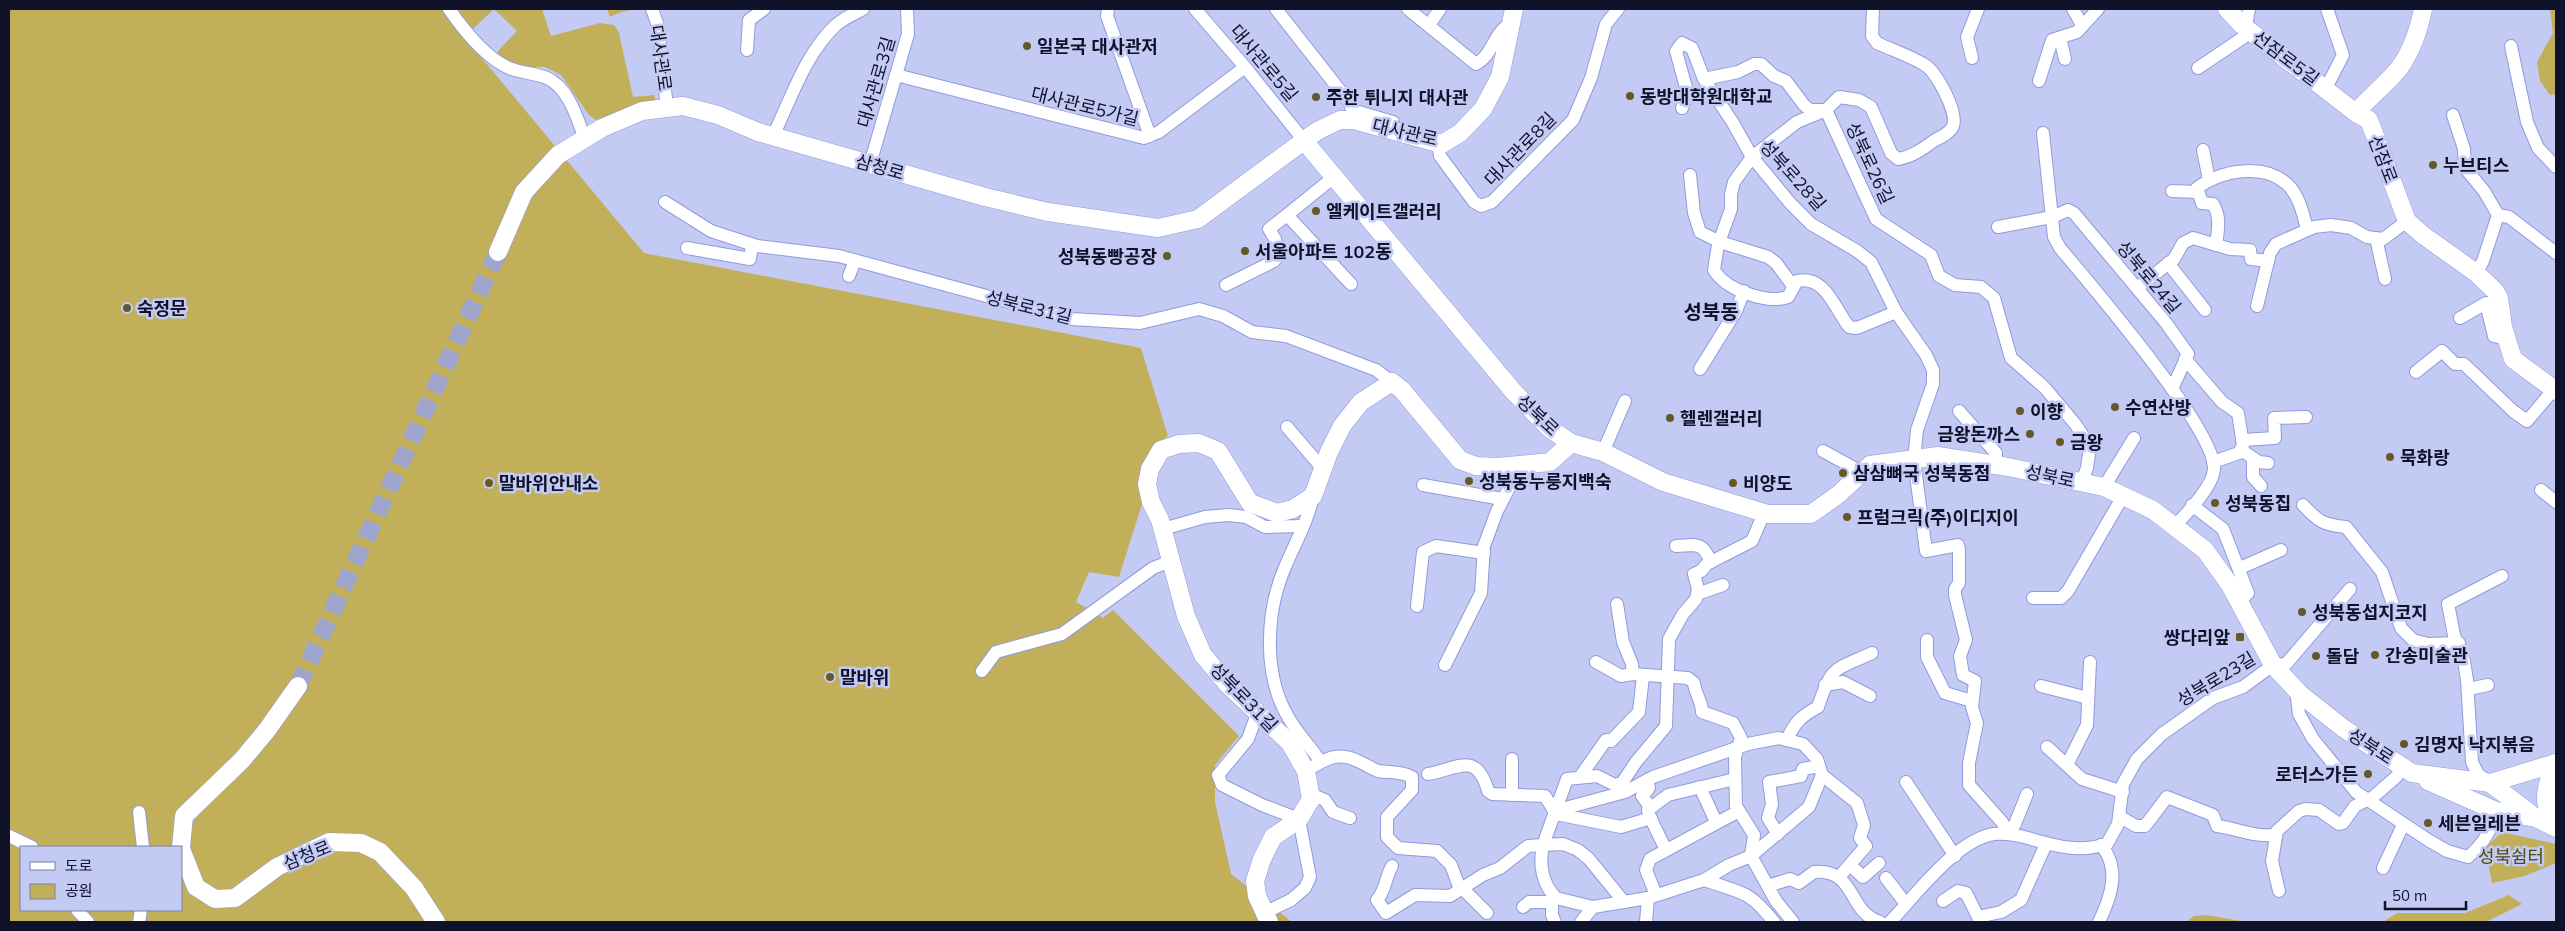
<svg xmlns="http://www.w3.org/2000/svg" width="2565" height="931" viewBox="0 0 2565 931" font-family="Mulish,'Noto Sans KR',sans-serif">
<style>
.green{fill:#c1b059;fill-rule:evenodd}
.lines{fill:none;stroke-linecap:round;stroke-linejoin:round}
.secondary-tunnel{stroke:#9fa5cc;stroke-width:18;stroke-dasharray:18 9;stroke-linecap:butt}
.street-casing{stroke:#919adc;stroke-width:14}
.secondary-casing{stroke:#919adc;stroke-width:19}
.street{stroke:#fff;stroke-width:12}
.secondary{stroke:#fff;stroke-width:18}
.poi-dot{fill:#645a27;stroke:#c3caf4;stroke-width:2}
.labels{text-anchor:middle;dominant-baseline:central;stroke-width:5;stroke-linejoin:round;paint-order:stroke}
.poi-label{font-size:18px;font-weight:bold;fill:#10122a;stroke:#c3caf4;text-anchor:start}
.street-label{font-size:18px;fill:#10122a;stroke:#c3caf4}
.park-label{font-size:18px;fill:#534808;stroke:#c3caf4}
.quarter-label{font-size:20px;font-weight:bold;fill:#10122a;stroke:#c3caf4}
</style>
<rect width="100%" height="100%" fill="#c3caf4"/>
<g class="green">
<path d="M9 9H441L644 253 1141 348 1168 436 1151 450 1142 472 1143 501 1119 577 1089 572 1076 602 1103 618 1113 610 1239 736 1215 765V802L1231 874 1292 922H9ZM21 847H181V910H21Z"/>
<polygon points="455,9 542,9 551,36 600,23 614,25 619,33 633,97 654,95 656,101 596,120 589,115 561,75 545,67 523,67 499,58 498,51 517,31 494,9 473,29"/>
<polygon points="607,9 634,9 618,13 610,17"/>
<polygon points="2550,9 2556,9 2556,94 2550,95 2540,81 2537,62 2553,33"/>
<polygon points="2502,832 2556,844 2556,863 2525,876 2492,883 2485,848"/>
<polygon points="2509,895 2522,904 2486,922 2383,922 2397,913 2465,913"/>
<polygon points="2206,915 2247,922 2248,922 2186,922 2194,916"/>
</g>
<g class="lines">
<polyline class="secondary-tunnel" points="298,686 498,252"/>
<defs>
<g id="street">
<path d="M449 9C463 29 486 58 509 68 521 73 535 73 547 78 569 88 577 118 585 139"/>
<polyline points="652,9 658,26 667,108"/>
<polyline points="1108,9 1107,16 1150,136"/>
<polyline points="1195,9 1245,67 1305,142"/>
<polyline points="1276,9 1349,102 1355,117 1354,120"/>
<path d="M1408 9 1476 64C1493 55 1493 33 1510 24"/>
<polyline points="2073,9 2082,25"/>
<path d="M1873 10 1872 36 1877 43C1892 50 1910 56 1925 65 1937 73 1958 112 1953 126 1950 133 1941 137 1935 140 1924 148 1912 157 1898 159L1891 153 1871 107 1859 100 1839 97 1826 110 1797 122 1752 157 1734 182 1731 194V209L1718 245 1714 270C1726 290 1766 304 1788 297L1797 281C1825 275 1834 307 1849 327L1857 328 1896 312"/>
<polyline points="1429,25 1440,9"/>
<polyline points="2060,38 2065,59"/>
<polyline points="2511,46 2527,122 2538,148 2556,167"/>
<polyline points="747,50 749,20 764,9"/>
<polyline points="1972,58 1967,37 1978,9"/>
<polyline points="2198,68 2244,37 2249,9"/>
<polyline points="896,75 1144,138 1159,132 1245,67"/>
<polyline points="1704,79 1738,72 1754,64 1761,64 1774,76 1786,81 1804,105 1810,110 1826,110 1876,219 1931,255 1939,276 1955,285 1981,287 1994,298 2011,358 2045,388 2076,425 2090,447 2087,468 2081,483"/>
<polyline points="2039,81 2052,40 2077,32 2098,9"/>
<polyline points="2326,88 2343,55 2327,9"/>
<polyline points="1682,108 1688,95 1676,51 1682,43 1692,48 1704,79 1733,123 1752,157 1791,204 1811,224 1857,251 1871,262 1896,312 1926,355 1933,370 1933,384 1917,430 1914,460 1926,551 1958,545 1959,549 1959,583 1955,589 1955,595 1966,640 1960,656 1963,675 1975,681 1972,707 1977,723 1969,763 1969,785 2002,822 2009,834 2015,824 2027,794"/>
<polyline points="1352,110 1393,122"/>
<polyline points="2453,115 2464,149 2465,168 2484,191 2498,215 2483,261 2476,273"/>
<path d="M2043 133 2054 237 2060 248C2090 284 2216 430 2214 469 2213 487 2185 515 2173 528"/>
<path d="M773 136C791 99 805 54 836 25 844 18 854 14 863 9"/>
<polyline points="1438,143 1440,156 1474,202 1481,206 1492,202 1573,120 1591,78 1606,24 1618,9"/>
<polyline points="2203,150 2209,180"/>
<polyline points="870,164 908,34 907,9"/>
<polyline points="1690,175 1694,213 1700,232 1720,242 1768,257 1776,263 1793,286"/>
<polyline points="1334,177 1287,215 1351,284"/>
<polyline points="2172,191 2198,192"/>
<polyline points="665,202 711,231 757,246 839,256 1071,319 1140,323 1199,309 1223,316 1252,332 1286,336 1376,370 1392,382"/>
<polyline points="2498,215 2509,217 2556,253"/>
<polyline points="1998,227 2052,217 2068,210 2074,213 2166,323 2188,354 2172,389"/>
<polyline points="2376,238 2385,279"/>
<path d="M2216 245C2218 230 2221 217 2213 204L2202 203 2197 188C2220 171 2263 162 2287 184 2299 195 2303 214 2307 229"/>
<polyline points="687,248 750,259 752,245"/>
<polyline points="2168,263 2205,310"/>
<polyline points="849,276 855,260"/>
<polyline points="1226,285 1274,261 1278,256 1275,239 1269,229 1287,215"/>
<polyline points="2137,288 2174,259 2183,243 2193,238 2230,249 2250,250 2251,259 2268,261"/>
<polyline points="2257,306 2270,253 2276,244 2314,227 2331,225 2351,228 2367,237 2383,239 2407,221"/>
<polyline points="2460,318 2486,303 2494,336 2507,339"/>
<polyline points="2185,359 2222,402 2238,413 2243,445 2239,453 2213,462"/>
<polyline points="1700,369 1736,311 1744,291"/>
<polyline points="2416,372 2442,351 2455,364 2464,364 2513,411 2527,421 2554,389"/>
<polyline points="1959,411 1996,453 1996,465"/>
<polyline points="1287,427 1323,469"/>
<polyline points="2242,440 2275,438 2274,418 2306,417"/>
<polyline points="2241,450 2259,462 2268,463"/>
<polyline points="1823,451 1854,468 1861,474"/>
<polyline points="1603,452 1625,401"/>
<polyline points="2253,459 2253,477 2261,486"/>
<polyline points="1423,485 1502,499"/>
<polyline points="2104,487 2134,438"/>
<polyline points="2541,490 2556,502"/>
<path d="M1313 496C1308 521 1295 543 1285 567 1266 611 1263 673 1287 715 1295 731 1310 746 1320 761"/>
<polyline points="2192,505 2223,529 2248,593 2239,603"/>
<path d="M2303 505C2318 521 2323 525 2346 527L2382 572 2401 628 2413 640 2428 644 2459 643"/>
<polyline points="1163,529 1205,517 1229,515 1246,517 1265,527 1303,526"/>
<path d="M1676 546C1697 545 1702 541 1711 562"/>
<polyline points="2240,568 2281,550"/>
<polyline points="1697,594 1723,585"/>
<polyline points="2033,598 2061,598 2068,591 2123,496"/>
<polyline points="1617,604 1623,642 1632,664 1633,674"/>
<polyline points="1417,606 1423,552 1436,546 1484,553"/>
<polyline points="1927,640 1927,657 1945,693 1972,701"/>
<path d="M1596 662 1621 676 1633 674 1688 678 1694 683C1695 694 1702 701 1702 712L1733 723 1741 738 1735 757 1736 806 1754 835 1751 856 1776 901 1793 922"/>
<polyline points="1445,665 1481,593 1484,546 1497,511 1521,465"/>
<polyline points="982,671 996,652 1062,634 1153,568 1171,561"/>
<polyline points="1825,685 1843,682 1870,696"/>
<polyline points="2041,686 2088,698"/>
<polyline points="2468,689 2488,685"/>
<path d="M2296 690 2299 714 2313 739 2356 792 2428 840 2447 851 2468 857C2484 843 2491 831 2496 811"/>
<polyline points="1257,714 1248,739 1218,775 1222,785 1262,805 1299,819 1310,877 1305,888 1291,900 1264,913"/>
<path d="M1787 740C1794 723 1801 716 1818 707 1832 665 1833 671 1872 653"/>
<polyline points="2047,747 2082,779 2123,792"/>
<polyline points="2067,765 2087,725 2090,662"/>
<path d="M1306 771C1325 759 1338 750 1360 762 1365 764 1372 769 1378 771 1391 773 1400 771 1412 777V790L1387 817V837L1398 848 1437 851 1451 865 1458 884 1487 913"/>
<path d="M1428 774C1458 769 1476 750 1488 791L1492 794 1545 796 1556 814"/>
<polyline points="1822,775 1857,803 1864,825 1860,838 1866,846 1839,877"/>
<polyline points="1580,777 1606,740 1611,741 1639,712 1643,676"/>
<polyline points="1647,780 1649,788 1642,796 1648,804 1649,815 1666,850"/>
<polyline points="1906,782 1955,856"/>
<polyline points="2490,783 2478,774 2472,762 2467,680 2464,661 2454,635 2448,604 2502,576"/>
<polyline points="1700,787 1716,822"/>
<polyline points="1310,794 1325,800 1333,812 1350,818"/>
<polyline points="1512,795 1512,759"/>
<polyline points="1648,810 1668,795 1735,779"/>
<polyline points="139,812 143,847"/>
<path d="M1556 814 1569 807 1625 792 1653 777 1748 744 1779 738 1803 744 1817 759 1822 775 1809 807 1751 856 1729 865 1704 880 1648 898 1593 907 1556 898C1542 884 1539 864 1543 845L1567 779 1597 776 1615 785 1622 783 1636 762 1666 726 1669 639 1683 614 1696 599 1698 589 1694 574 1701 571 1707 564 1752 541 1764 513"/>
<polyline points="1556,814 1621,827 1651,818"/>
<path d="M2120 817 2136 826H2145L2167 797 2213 815 2217 826C2240 829 2252 837 2276 835"/>
<polyline points="1778,834 1768,818 1772,804 1769,782 1801,776 1803,769 1819,766"/>
<polyline points="9,836 32,847"/>
<polyline points="1850,865 1863,877 1879,863"/>
<path d="M1392 866C1385 878 1386 890 1377 900L1386 913 1415 895 1450 896 1483 875 1500 868 1528 846 1543 845 1563 844 1578 850 1589 859 1624 902"/>
<polyline points="2383,868 2403,825"/>
<polyline points="1886,878 1906,904"/>
<path d="M1704 880C1741 893 1748 889 1774 922"/>
<path d="M1768 886 1790 879 1799 883 1814 872C1857 869 1847 912 1880 922"/>
<polyline points="2279,891 2272,861 2277,831 2299,811 2306,809 2319,810 2339,824 2343,823 2355,806 2373,797 2396,777 2403,767"/>
<polyline points="1656,895 1646,870 1650,859 1739,811"/>
<polyline points="1943,901 1958,891 1966,893 1978,917 2001,912 2021,900 2046,844"/>
<polyline points="1552,902 1552,915 1555,922"/>
<polyline points="1523,907 1529,902 1552,902 1556,898"/>
<polyline points="77,910 88,922"/>
<polyline points="139,922 141,910"/>
<polyline points="1581,922 1593,907"/>
<polyline points="1646,922 1648,898"/>
<path d="M1890 922C1914 897 1957 839 1994 834 2006 833 2017 835 2028 838 2056 846 2078 853 2107 844L2118 824 2123 784 2137 759 2162 734 2213 698 2243 687 2273 665 2286 664 2350 589"/>
<path d="M2099 922C2111 897 2121 869 2101 845"/>
</g>
<g id="secondary">
<polyline points="2227,9 2242,25 2356,113 2369,120 2407,221 2423,235 2476,273 2495,291 2499,298 2503,327 2513,359 2556,391"/>
<path d="M2356 113C2369 97 2388 83 2400 67 2412 50 2419 29 2423 9"/>
<polyline points="1305,142 1513,391 1549,428 1571,443 1603,452 1663,482 1768,514 1811,514 1839,494 1870,465 1938,456 2008,467 2104,487 2153,510 2205,550 2230,585 2273,665 2300,694 2343,728 2412,773 2490,783 2556,763"/>
<polyline points="498,252 524,192 558,155 602,128 642,111 683,106 718,115 758,132 985,197 1048,212 1158,228 1198,219 1317,131 1340,120 1354,120 1438,143 1442,144 1460,133 1483,109 1500,77 1514,9"/>
<path d="M2555 763C2545 791 2541 800 2555 827"/>
<polyline points="2428,781 2496,811 2536,818"/>
<polyline points="2490,783 2536,818 2556,828"/>
<polyline points="181,847 184,816 242,760 267,730 298,686"/>
<polyline points="181,849 196,887 215,899 235,898 277,867 329,842 361,843 380,852 414,888 436,922"/>
<polyline points="1269,922 1257,896 1255,881 1262,859 1273,837 1299,819 1311,799 1306,771 1290,743 1228,685 1203,655 1186,616 1160,520 1151,502 1147,484 1150,469 1161,450 1179,444 1199,443 1218,451 1250,503 1277,513 1293,509 1313,496 1329,452 1342,426 1361,402 1392,382 1402,390 1460,460 1476,466 1498,467 1550,462 1571,443"/>
</g>
</defs>
<use href="#street" class="street-casing"/>
<use href="#secondary" class="secondary-casing"/>
<use href="#street" class="street"/>
<use href="#secondary" class="secondary"/>
</g>
<g class="poi-dot">
<circle cx="1027" cy="46" r="5"/>
<circle cx="1630" cy="96" r="5"/>
<circle cx="1316" cy="97" r="5"/>
<circle cx="2433" cy="165" r="5"/>
<circle cx="1316" cy="211" r="5"/>
<circle cx="1245" cy="251" r="5"/>
<circle cx="1167" cy="256" r="5"/>
<circle cx="127" cy="308" r="5"/>
<circle cx="2115" cy="407" r="5"/>
<circle cx="2020" cy="411" r="5"/>
<circle cx="1670" cy="418" r="5"/>
<circle cx="2030" cy="434" r="5"/>
<circle cx="2060" cy="442" r="5"/>
<circle cx="2390" cy="457" r="5"/>
<circle cx="1843" cy="473" r="5"/>
<circle cx="1469" cy="481" r="5"/>
<circle cx="489" cy="483" r="5"/>
<circle cx="1733" cy="483" r="5"/>
<circle cx="2215" cy="503" r="5"/>
<circle cx="1847" cy="517" r="5"/>
<circle cx="2302" cy="612" r="5"/>
<rect x="2235" y="632" width="10" height="10" rx="2.5"/>
<circle cx="2375" cy="655" r="5"/>
<circle cx="2316" cy="656" r="5"/>
<circle cx="830" cy="677" r="5"/>
<circle cx="2404" cy="744" r="5"/>
<circle cx="2368" cy="774" r="5"/>
<circle cx="2428" cy="823" r="5"/>
</g>
<g class="labels">
<g class="poi-label">
<text x="1037" y="46">일본국 대사관저</text>
<text x="1640" y="96">동방대학원대학교</text>
<text x="1326" y="97">주한 튀니지 대사관</text>
<text x="2443" y="165">누브티스</text>
<text x="1326" y="211">엘케이트갤러리</text>
<text x="1255" y="251">서울아파트 102동</text>
<text x="1157" y="256" text-anchor="end">성북동빵공장</text>
<text x="137" y="308">숙정문</text>
<text x="2125" y="407">수연산방</text>
<text x="2030" y="411">이향</text>
<text x="1680" y="418">헬렌갤러리</text>
<text x="2020" y="434" text-anchor="end">금왕돈까스</text>
<text x="2070" y="442">금왕</text>
<text x="2400" y="457">묵화랑</text>
<text x="1853" y="473">삼삼뼈국 성북동점</text>
<text x="1479" y="481">성북동누룽지백숙</text>
<text x="499" y="483">말바위안내소</text>
<text x="1743" y="483">비양도</text>
<text x="2225" y="503">성북동집</text>
<text x="1857" y="517">프럼크릭(주)이디지이</text>
<text x="2312" y="612">성북동섭지코지</text>
<text x="2230" y="637" text-anchor="end">쌍다리앞</text>
<text x="2385" y="655">간송미술관</text>
<text x="2326" y="656">돌담</text>
<text x="840" y="677">말바위</text>
<text x="2414" y="744">김명자 낙지볶음</text>
<text x="2358" y="774" text-anchor="end">로터스가든</text>
<text x="2438" y="823">세븐일레븐</text>
</g>
<g class="street-label">
<text transform="translate(661 58) rotate(82)">대사관로</text>
<text transform="translate(2286 58) rotate(37)">선잠로5길</text>
<text transform="translate(1264 63) rotate(50)">대사관로5길</text>
<text transform="translate(876 82) rotate(-74)">대사관로3길</text>
<text transform="translate(1085 106) rotate(14)">대사관로5가길</text>
<text transform="translate(1405 132) rotate(13)">대사관로</text>
<text transform="translate(1520 149) rotate(-46)">대사관로8길</text>
<text transform="translate(2383 159) rotate(69)">선잠로</text>
<text transform="translate(1870 163) rotate(65)">성북로26길</text>
<text transform="translate(880 167) rotate(16)">삼청로</text>
<text transform="translate(1793 175) rotate(48)">성북로28길</text>
<text transform="translate(2149 277) rotate(50)">성북로24길</text>
<text transform="translate(1029 307) rotate(14)">성북로31길</text>
<text transform="translate(1538 415) rotate(43)">성북로</text>
<text transform="translate(2050 476) rotate(12)">성북로</text>
<text transform="translate(2216 679) rotate(-31)">성북로23길</text>
<text transform="translate(1244 697) rotate(46)">성북로31길</text>
<text transform="translate(2371 746) rotate(33)">성북로</text>
<text transform="translate(307 855) rotate(-22)">삼청로</text>
</g>
<g class="park-label">
<text x="2511" y="856">성북쉼터</text>
</g>
<g class="quarter-label">
<text x="1711" y="311">성북동</text>
</g>
</g>
<rect width="2565" height="931" fill="none" stroke="#10122a" stroke-width="20"/>
<rect x="20" y="846" width="162" height="65" fill="#c3caf4" stroke="#7b80a3"/>
<rect x="30" y="862" width="25" height="8" fill="#ffffff" stroke="#7b80a3"/>
<text x="65" y="871" font-size="15" fill="#10122a">도로</text>
<rect x="30" y="884" width="25" height="15" fill="#c1b059" stroke="#7b80a3"/>
<text x="65" y="896" font-size="15" fill="#10122a">공원</text>
<path d="M2385 901v8h81v-8" fill="none" stroke="#10122a" stroke-width="2.5"/>
<text x="2392" y="901" font-size="15" fill="#10122a" stroke="#c3caf4" stroke-width="4" paint-order="stroke">50 m</text>
</svg>
